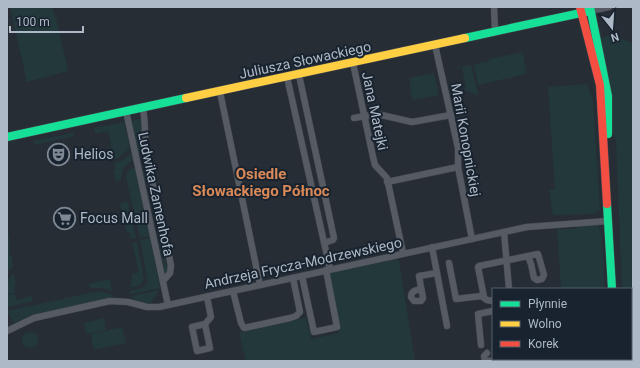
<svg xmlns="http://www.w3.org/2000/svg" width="640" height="368" viewBox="0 0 640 368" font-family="Roboto,sans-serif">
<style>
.green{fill:#23383b}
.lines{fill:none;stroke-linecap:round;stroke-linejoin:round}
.river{stroke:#31465f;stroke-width:9}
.street-casing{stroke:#44494f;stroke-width:7}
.fast-casing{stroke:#44494f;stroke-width:9}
.slow-casing{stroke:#44494f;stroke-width:9}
.jam-casing{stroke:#44494f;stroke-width:9}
.street{stroke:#565b63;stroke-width:6}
.fast{stroke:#16e098;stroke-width:8}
.slow{stroke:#ffcf43;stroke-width:8}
.jam{stroke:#f24e42;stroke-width:8}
.labels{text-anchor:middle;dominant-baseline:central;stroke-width:4;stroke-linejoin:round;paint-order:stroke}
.street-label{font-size:14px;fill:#aeb9c7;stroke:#19232f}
.poi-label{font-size:14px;fill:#aeb9c7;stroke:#19232f;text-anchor:start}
.neighbourhood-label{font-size:15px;font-weight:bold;fill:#da8957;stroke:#19232f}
</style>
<rect width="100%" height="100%" fill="#262d35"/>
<g class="green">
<polygon points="10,7 52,7 56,18 68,71 27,82"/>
<polygon points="600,28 602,38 609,35 633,43 633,340 631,341 631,289 622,289 616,140 611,129 596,29"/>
<polygon points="523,52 526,74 478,85 474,64 488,62 490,59"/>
<polygon points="471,65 478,94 478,95 463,90 466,88 462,68 458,69 458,67"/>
<polygon points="434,73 439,95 412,100 409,78"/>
<polygon points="587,84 593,101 600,210 594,214 553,215 549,190 555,189 548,87"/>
<polygon points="142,118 142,152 139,154 131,121"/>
<polygon points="124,122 130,148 118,158 114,159 108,131 95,134 94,128"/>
<polygon points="73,133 74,136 34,145 33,141"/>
<polygon points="131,153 133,160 123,168 121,180 116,182 113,170 116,169 114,163 122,161"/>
<polygon points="135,167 149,236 140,238 126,177 128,171"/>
<polygon points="148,170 147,179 166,264 170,268 166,274 163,272 162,267 164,265 146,180 143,177 141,172"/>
<polygon points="126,202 128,203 136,238 131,239 130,232 127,233 120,203"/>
<polygon points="598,224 602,236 605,289 561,289 557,229 576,229 576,225"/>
<polygon points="7,235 9,235 10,256 12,256 13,267 7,272"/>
<polygon points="150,238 160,288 131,294 130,291 143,288 148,282 140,240"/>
<polygon points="137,242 144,279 140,285 130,288 132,280 132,274 139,272 132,243"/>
<polygon points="397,259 399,261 415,361 246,361 239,333 306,318 311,339 339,333 327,274"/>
<polygon points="14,273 16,285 14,285 15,293 7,294 7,280"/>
<polygon points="110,279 112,291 102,288 90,288 89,284"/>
<polygon points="159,290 150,304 136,301 131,296"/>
<polygon points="99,291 113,295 114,297 31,315 14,323 8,313 8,311"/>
<polygon points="15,294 17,300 32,296 33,301 8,307 7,295"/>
<polygon points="104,318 106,330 86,334 84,323"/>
<polygon points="122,327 126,343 94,350 91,334"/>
<circle cx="30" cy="340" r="8"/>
</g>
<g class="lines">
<g class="river">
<polyline points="631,344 633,343"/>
<polyline points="546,361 556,359"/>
</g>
<defs>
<g id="street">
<polyline points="494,7 495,32"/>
<polyline points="590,11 609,7"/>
<polyline points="435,45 458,148 458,167 472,239"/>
<polyline points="353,63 373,157 375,165 387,178 403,253"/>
<polyline points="299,75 334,238 333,240 324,243"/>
<polyline points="287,77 330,269"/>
<polyline points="220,92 260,285"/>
<path d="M143 108C146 124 144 140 147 157 154 193 164 229 171 266L170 273 163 281"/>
<polyline points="126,111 168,305"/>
<polyline points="354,118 377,114 412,122 451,115"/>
<polyline points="387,182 458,167"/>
<polyline points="504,232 509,289"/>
<polyline points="449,263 456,299 481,296 487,300 493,301"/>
<polyline points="437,273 447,326"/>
<polyline points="302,276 314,332 337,327 326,270"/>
<path d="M421 289C416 290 411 291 411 297L414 301H421L423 298 419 276 437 273 432 247"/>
<polyline points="233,291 241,323 244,328 290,318 296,316 300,312 293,278"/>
<polyline points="484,297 478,267 479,266 538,254 544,275 542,279 537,280 534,278 531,264 528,256"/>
<polyline points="205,324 192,327 197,351 210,348 205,324 211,317 207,297"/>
<polyline points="7,331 34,318 110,301 128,302 147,307 159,307 527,227 608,221"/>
<polyline points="481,345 478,314 493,311"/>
<polyline points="485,361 484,356 487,353"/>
<polyline points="486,361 507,360"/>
</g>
<g id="fast">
<polyline points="590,7 608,96 608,134"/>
<polyline points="465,38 590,11"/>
<polyline points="7,137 186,98"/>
<polyline points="607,204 612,289"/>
<polyline points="620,359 620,361"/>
</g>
<polyline id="slow" points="186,98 465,38"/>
<polyline id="jam" points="580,7 600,85 607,204"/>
</defs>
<use href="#street" class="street-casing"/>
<use href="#fast" class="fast-casing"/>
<use href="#slow" class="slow-casing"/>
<use href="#jam" class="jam-casing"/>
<use href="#street" class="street"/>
<use href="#fast" class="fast"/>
<use href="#slow" class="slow"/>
<use href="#jam" class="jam"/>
</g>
<defs>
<symbol id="theatre-ring" viewBox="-11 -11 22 22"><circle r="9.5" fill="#19232f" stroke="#7e8894" stroke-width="1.5"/><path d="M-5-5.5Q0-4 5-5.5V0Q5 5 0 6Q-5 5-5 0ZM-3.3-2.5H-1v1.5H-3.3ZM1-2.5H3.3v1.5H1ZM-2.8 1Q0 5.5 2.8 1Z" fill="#7e8894"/></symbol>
<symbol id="supermarket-ring" viewBox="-11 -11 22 22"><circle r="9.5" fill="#19232f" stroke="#7e8894" stroke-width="1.5"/><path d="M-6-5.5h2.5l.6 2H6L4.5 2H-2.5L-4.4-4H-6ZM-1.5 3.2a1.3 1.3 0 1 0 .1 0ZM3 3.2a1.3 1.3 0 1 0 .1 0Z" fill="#7e8894"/></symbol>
</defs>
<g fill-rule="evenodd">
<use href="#theatre-ring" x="46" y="142" width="25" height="25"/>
<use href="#supermarket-ring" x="52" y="206" width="25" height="25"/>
</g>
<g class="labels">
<g class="street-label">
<text transform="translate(305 60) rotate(-12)">Juliusza Słowackiego</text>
<text transform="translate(375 111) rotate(78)">Jana Matejki</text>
<text transform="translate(466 140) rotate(80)">Marii Konopnickiej</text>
<text transform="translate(156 194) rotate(78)">Ludwika Zamenhofa</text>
<text transform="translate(303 263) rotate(-12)">Andrzeja Frycza-Modrzewskiego</text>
</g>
<g class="poi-label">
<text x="74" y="154">Helios</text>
<text x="80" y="218">Focus Mall</text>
</g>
<g class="neighbourhood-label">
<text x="261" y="174">Osiedle<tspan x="261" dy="17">Słowackiego Północ</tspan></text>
</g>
</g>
<rect width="640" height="368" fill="none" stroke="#aeb9c7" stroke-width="16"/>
<rect x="492" y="288" width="140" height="72" fill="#19232f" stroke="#555f6c"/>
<rect x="500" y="301" width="20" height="6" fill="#16e098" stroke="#555f6c"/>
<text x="528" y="308" font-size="12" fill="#aeb9c7">Płynnie</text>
<rect x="500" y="321" width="20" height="6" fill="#ffcf43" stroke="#555f6c"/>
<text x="528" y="328" font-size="12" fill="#aeb9c7">Wolno</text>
<rect x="500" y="341" width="20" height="6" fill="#f24e42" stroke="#555f6c"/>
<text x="528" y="348" font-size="12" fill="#aeb9c7">Korek</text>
<g transform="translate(612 28) rotate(163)" stroke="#19232f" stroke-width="3" paint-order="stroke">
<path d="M0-3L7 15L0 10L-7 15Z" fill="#aeb9c7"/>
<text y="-6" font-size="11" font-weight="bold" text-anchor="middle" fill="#aeb9c7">N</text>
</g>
<path d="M10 26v6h73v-6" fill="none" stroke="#aeb9c7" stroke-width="2"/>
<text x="16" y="26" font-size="12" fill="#aeb9c7" stroke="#19232f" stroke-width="3" paint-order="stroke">100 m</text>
</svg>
